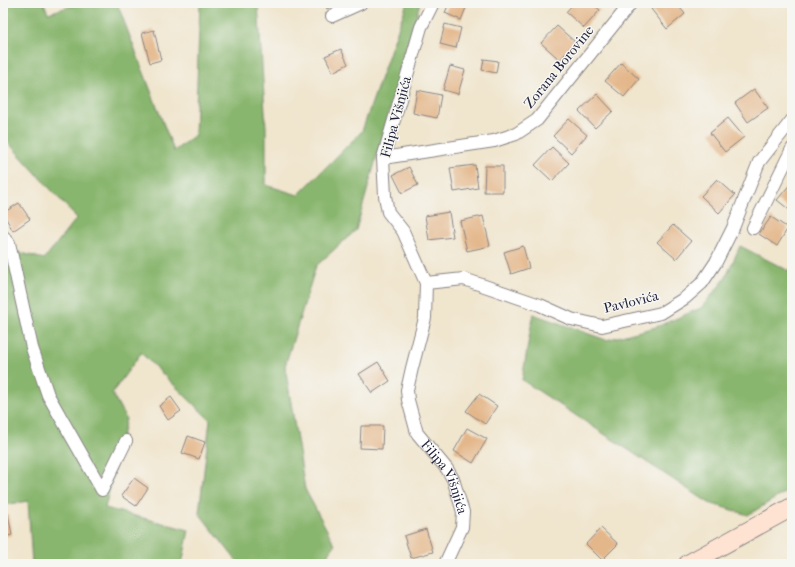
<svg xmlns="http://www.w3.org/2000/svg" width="795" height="567" viewBox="0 0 795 567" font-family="'IM FELL French Canon',serif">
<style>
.forest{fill:#89b66e;stroke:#566c54}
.building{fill:#e4b78b}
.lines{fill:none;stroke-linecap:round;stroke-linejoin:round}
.minor-casing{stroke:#898484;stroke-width:14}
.secondary-casing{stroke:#898484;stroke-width:20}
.minor{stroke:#fff;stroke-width:12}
.secondary{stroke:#fee3d2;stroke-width:18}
.labels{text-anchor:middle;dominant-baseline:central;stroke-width:3;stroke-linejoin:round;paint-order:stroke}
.street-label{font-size:14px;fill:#22223b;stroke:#f6f6f2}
</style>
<rect width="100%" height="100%" fill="#f6f6f2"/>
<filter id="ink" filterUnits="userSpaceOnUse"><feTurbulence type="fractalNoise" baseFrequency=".025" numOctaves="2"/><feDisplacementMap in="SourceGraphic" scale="8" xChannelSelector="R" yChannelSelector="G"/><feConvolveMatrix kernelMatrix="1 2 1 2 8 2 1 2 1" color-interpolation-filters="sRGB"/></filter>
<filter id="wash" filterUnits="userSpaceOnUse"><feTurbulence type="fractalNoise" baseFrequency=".012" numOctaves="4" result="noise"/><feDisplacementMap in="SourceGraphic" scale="16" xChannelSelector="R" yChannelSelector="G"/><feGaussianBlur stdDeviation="0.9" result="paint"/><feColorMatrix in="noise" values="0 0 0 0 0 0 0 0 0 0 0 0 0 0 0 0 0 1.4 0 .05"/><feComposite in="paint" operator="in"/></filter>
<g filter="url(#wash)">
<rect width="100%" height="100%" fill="#f0e5cd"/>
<g class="forest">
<polygon points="3,3 44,3 48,13 82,3 117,3 174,151 195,135 200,3 258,3 266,128 266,185 298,195 362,131 407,3 420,3 356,230 316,266 285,366 305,489 335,545 321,564 239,564 199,513 210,420 141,353 112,393 126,419 105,508 189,530 182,564 32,564 28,501 3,505 3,248 44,259 77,218 3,137"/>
<polygon points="740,246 789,271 792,266 792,488 748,515 709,503 522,380 533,314 606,340 656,327 701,308 725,279"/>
</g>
<g id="blocks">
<g class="building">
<polygon points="324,3 340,3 327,9"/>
<polygon points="449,3 468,3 461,20 445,13"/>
<polygon points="574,3 591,3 600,10 584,28 566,12"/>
<polygon points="659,3 676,3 685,14 667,29 651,9"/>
<polygon points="445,24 461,28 456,48 440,44"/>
<polygon points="557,26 575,42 560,60 541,43"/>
<polygon points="154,30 161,60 150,63 142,33"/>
<polygon points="341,49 348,64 333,72 325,56"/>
<polygon points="484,59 498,61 496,73 482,70"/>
<polygon points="621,63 639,79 624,97 605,81"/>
<polygon points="450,66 465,70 458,94 443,90"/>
<polygon points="754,89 768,108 748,122 735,103"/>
<polygon points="417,90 441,95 437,118 413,113"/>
<polygon points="597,94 613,111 595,128 579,111"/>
<polygon points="728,118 744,137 725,152 710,133"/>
<polygon points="569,119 587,135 571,153 553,136"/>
<polygon points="552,147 569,163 552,181 535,165"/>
<polygon points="475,165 478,188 454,192 450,168"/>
<polygon points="485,166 503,166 503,192 484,192"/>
<polygon points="409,167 418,185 402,193 393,175"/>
<polygon points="717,179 735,195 719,213 701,196"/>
<polygon points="792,182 792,212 777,200"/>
<polygon points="19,203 30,219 13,231 3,213"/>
<polygon points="449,212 453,237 429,240 425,216"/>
<polygon points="483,216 490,246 467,251 460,221"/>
<polygon points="771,217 788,228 777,246 759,234"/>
<polygon points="673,225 691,241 676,259 657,242"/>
<polygon points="523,246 529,268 511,274 504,252"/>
<polygon points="378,362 390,381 372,393 359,374"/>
<polygon points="479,394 497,406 485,424 466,411"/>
<polygon points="171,397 181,411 168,420 159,406"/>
<polygon points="361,426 383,426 382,449 360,448"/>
<polygon points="467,428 487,439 473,463 454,451"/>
<polygon points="188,436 205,442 199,459 182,453"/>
<polygon points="134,478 148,488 136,506 121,496"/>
<polygon points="8,514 12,535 3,537 3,515"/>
<polygon points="601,528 618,544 602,560 586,544"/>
<polygon points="426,529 433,552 411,558 404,536"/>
</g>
</g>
</g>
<g filter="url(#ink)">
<use href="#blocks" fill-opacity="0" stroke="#898484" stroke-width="1"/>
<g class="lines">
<defs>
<g id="minor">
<path id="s1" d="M433 3 421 27 383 158 385 196 388 212 403 231 426 283 425 318 412 368 407 390 408 400 417 433 447 469 453 479 463 512 462 527 445 564"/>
<polyline points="332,16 361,3"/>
<polyline points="383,158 494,141 516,134 537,120 631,3"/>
<polyline points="753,228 792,149"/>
<polyline points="3,236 9,243 32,348 48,395 102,490 126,441"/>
<polyline points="426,283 464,279 540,305 571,319 602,326 661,313 685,298 702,283 716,262 733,228 759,162 792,120"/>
</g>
<polyline id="secondary" points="688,564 792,507"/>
</defs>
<use href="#minor" class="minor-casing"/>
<use href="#secondary" class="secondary-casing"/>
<use href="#minor" class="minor"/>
<use href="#secondary" class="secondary"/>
</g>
</g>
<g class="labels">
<g class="street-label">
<text transform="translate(559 67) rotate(-51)">Zorana Borovine</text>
<text transform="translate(396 117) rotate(-75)">Filipa Višnjića</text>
<text transform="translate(631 302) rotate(-14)">Pavlovića</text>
<text stroke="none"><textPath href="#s1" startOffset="505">Filipa Višnjića</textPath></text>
</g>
</g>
<rect width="795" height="567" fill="none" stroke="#f6f6f2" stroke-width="16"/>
</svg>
